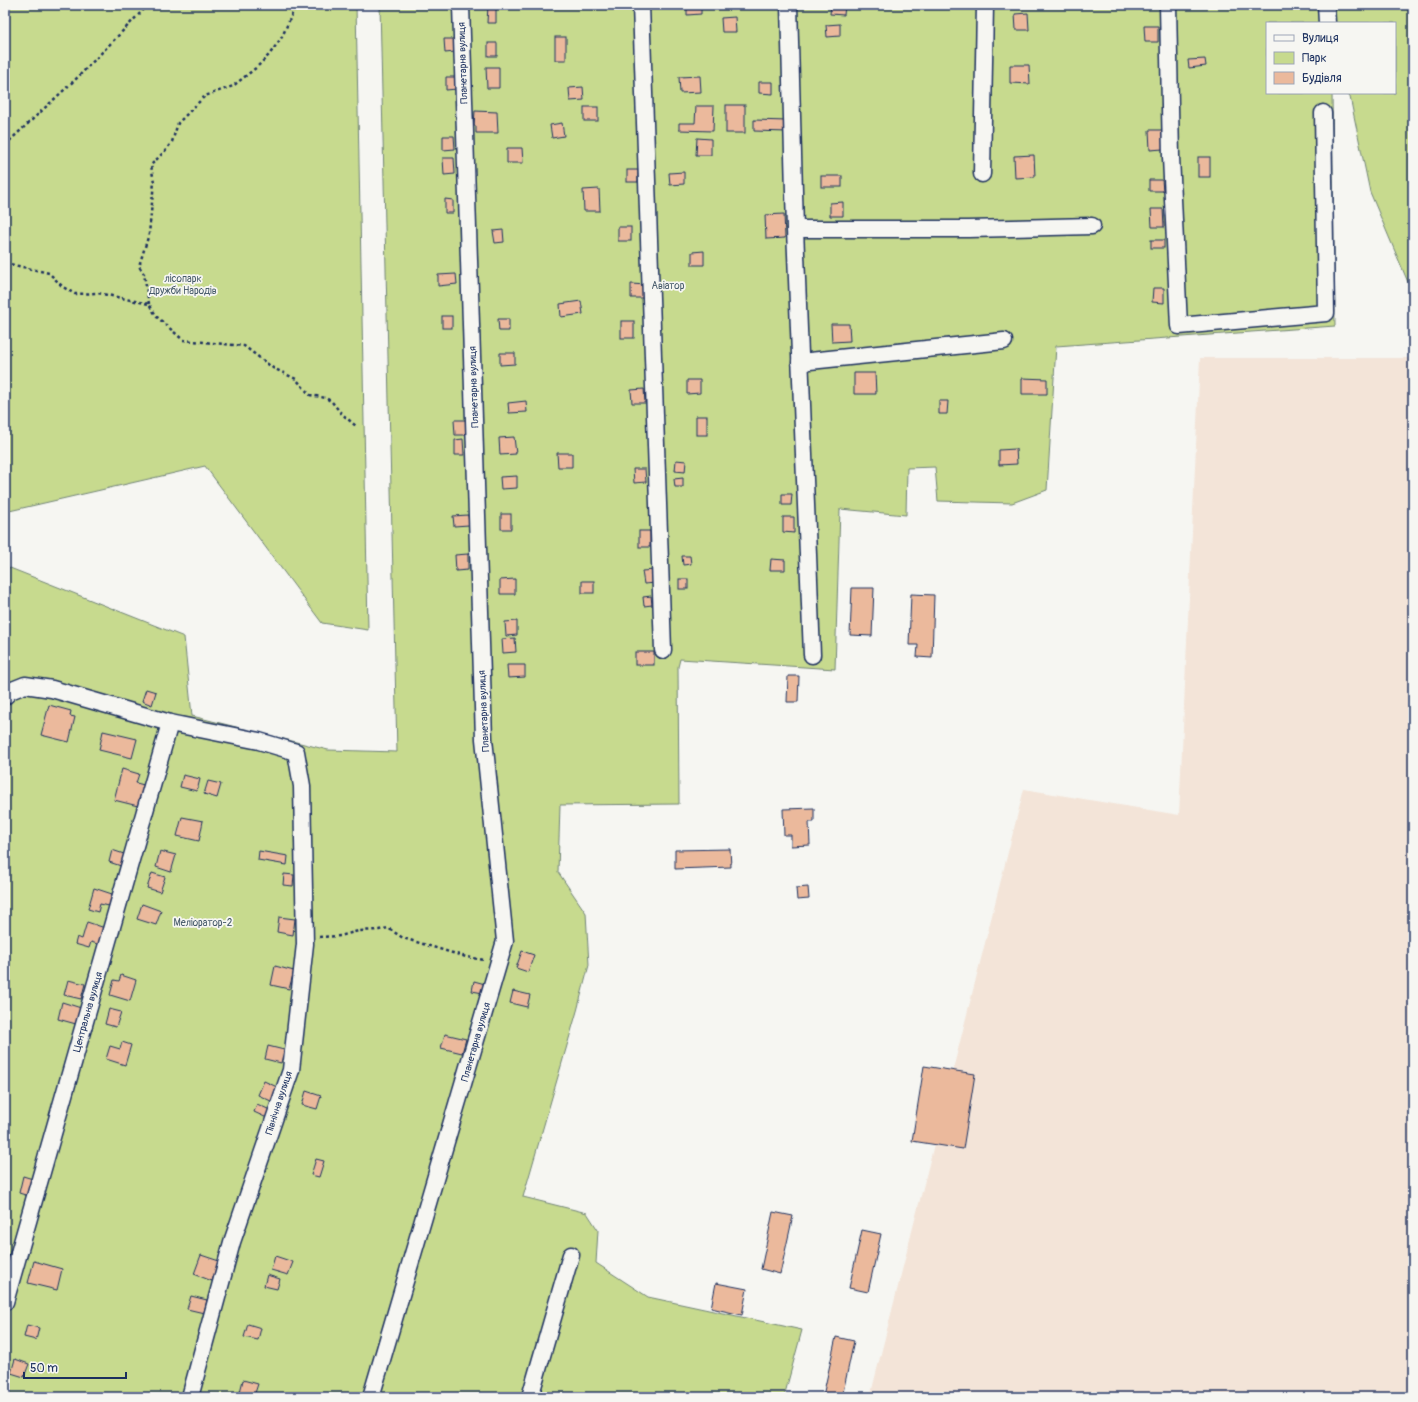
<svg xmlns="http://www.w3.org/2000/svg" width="1418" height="1402" viewBox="0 0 1418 1402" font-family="Pangolin,sans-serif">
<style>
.built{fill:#f3e4d8}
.green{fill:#c7da8e;stroke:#718476}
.building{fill:#ebb99c;stroke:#1b2f5e}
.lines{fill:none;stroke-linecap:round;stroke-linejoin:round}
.minor-casing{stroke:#1b2f5e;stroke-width:19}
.path{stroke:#1b2f5e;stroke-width:2.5;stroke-dasharray:3 3;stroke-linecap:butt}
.minor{stroke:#f6f6f2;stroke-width:16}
.labels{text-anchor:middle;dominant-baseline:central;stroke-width:3.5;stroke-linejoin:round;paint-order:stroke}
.street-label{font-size:10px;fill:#1b2f5e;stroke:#f6f6f2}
.park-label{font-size:10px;fill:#465a6a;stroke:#f6f6f2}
</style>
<rect width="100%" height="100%" fill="#f6f6f2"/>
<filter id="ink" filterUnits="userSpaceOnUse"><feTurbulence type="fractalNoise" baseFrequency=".025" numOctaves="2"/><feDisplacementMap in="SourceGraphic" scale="8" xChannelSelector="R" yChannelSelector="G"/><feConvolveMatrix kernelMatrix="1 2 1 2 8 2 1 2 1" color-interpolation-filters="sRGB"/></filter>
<g filter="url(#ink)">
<polygon class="built" points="1200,358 1413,358 1413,1397 870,1397 1024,789 1179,815"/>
<g class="green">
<polygon points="5,5 356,5 368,630 322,623 205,466 5,512"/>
<polygon points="380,5 1328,5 1329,23 1267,23 1267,93 1332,93 1335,326 1056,346 1047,490 1012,503 938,501 935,467 907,468 906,515 840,509 835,669 680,659 678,667 679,804 560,805 558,872 586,913 589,965 577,1011 523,1197 587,1213 598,1230 596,1263 648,1297 802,1330 784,1397 5,1397 5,566 184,637 192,716 328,750 397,752"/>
<polygon points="1334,5 1413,5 1413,294 1370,192 1350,97 1346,93 1395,93 1395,23 1335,23"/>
</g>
<g class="building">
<polygon points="488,5 496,5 496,23 487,23"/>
<polygon points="687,5 701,5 701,14 687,15"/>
<polygon points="831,5 845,5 844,15 830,14"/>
<polygon points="1028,13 1029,30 1016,30 1015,14"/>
<polygon points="735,17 736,32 722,32 721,18"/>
<polygon points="840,24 840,36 827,37 826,25"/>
<polygon points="1144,26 1158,26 1158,42 1145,42"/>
<rect x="555" y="37" width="11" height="23"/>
<polygon points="444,39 454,39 455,52 445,53"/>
<rect x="488" y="43" width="9" height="13"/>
<polygon points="1205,59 1206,66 1189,68 1188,60"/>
<polygon points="1010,65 1029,65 1030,84 1010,83"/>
<polygon points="486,67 499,67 499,88 487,88"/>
<polygon points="700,76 701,92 680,93 679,77"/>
<polygon points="446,77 456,77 457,89 446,90"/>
<polygon points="759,82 773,82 773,94 759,93"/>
<polygon points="583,87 584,100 570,101 569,88"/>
<rect x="726" y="105" width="19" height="28"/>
<polygon points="696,106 714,106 713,131 679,130 679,123 695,123"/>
<rect x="584" y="107" width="14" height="14"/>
<polygon points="475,111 497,112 498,133 476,133 476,126 474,126"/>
<polygon points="754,120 787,121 787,132 754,131"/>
<polygon points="562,123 564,136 552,138 550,125"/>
<polygon points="1149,130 1162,130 1163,149 1150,150"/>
<polygon points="443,136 454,136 455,149 443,150"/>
<polygon points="697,138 711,139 711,155 696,155"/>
<polygon points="507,148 522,148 523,163 507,163"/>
<polygon points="1034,155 1035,177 1015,178 1014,156"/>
<rect x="1198" y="157" width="12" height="20"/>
<polygon points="443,158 454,158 455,174 444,175"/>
<rect x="627" y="170" width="11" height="12"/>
<polygon points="684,172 684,184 670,185 669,173"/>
<rect x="821" y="176" width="21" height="11"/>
<polygon points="1149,180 1162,180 1163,191 1149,191"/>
<polygon points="599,189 600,211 584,211 583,190"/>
<polygon points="445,199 453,200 453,213 445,213"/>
<polygon points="843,202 843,216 830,216 830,203"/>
<polygon points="1151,209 1163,209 1164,227 1152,227"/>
<polygon points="784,214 785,238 766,239 765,215"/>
<rect x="618" y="227" width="13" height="14"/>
<polygon points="503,230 504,242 495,243 493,231"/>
<rect x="1151" y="240" width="13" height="8"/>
<polygon points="704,251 704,265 692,265 692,252"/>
<polygon points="456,274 457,284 438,286 438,275"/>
<polygon points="631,284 646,285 646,298 631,298"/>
<polygon points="1153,288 1164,288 1164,303 1152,302"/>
<polygon points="581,301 583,314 561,317 560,304"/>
<rect x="442" y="316" width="10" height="12"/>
<polygon points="498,319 509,319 509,331 499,331"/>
<rect x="621" y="321" width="13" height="17"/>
<polygon points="831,324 849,324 850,341 832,342"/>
<polygon points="500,353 515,353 515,364 500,365"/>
<polygon points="854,373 875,373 876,394 854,394"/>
<polygon points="1022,378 1047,379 1047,394 1022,394"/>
<polygon points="687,380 700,380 700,393 687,394"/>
<polygon points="644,389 645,403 632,403 631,390"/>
<polygon points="526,401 527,412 509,413 508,403"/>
<polygon points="939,401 948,401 947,414 939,414"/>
<rect x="696" y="416" width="11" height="19"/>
<polygon points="454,420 466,420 467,435 455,435"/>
<polygon points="514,437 516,454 500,455 499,438"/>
<polygon points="463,439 464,455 455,455 455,440"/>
<polygon points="1016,449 1017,464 999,465 999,450"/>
<polygon points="557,453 572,453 572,467 558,467"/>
<polygon points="676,460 686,461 685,472 675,471"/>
<polygon points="633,469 645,469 646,482 634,483"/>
<polygon points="517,476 517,488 501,489 500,477"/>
<polygon points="683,478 683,487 675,487 674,479"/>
<polygon points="782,494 792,494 791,505 782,505"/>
<rect x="501" y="514" width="10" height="15"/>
<polygon points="468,515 469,525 454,526 453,516"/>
<polygon points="783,517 794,517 794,533 783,532"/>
<rect x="639" y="531" width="11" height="16"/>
<polygon points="468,554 468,570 456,571 455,555"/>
<polygon points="682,556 690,556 691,564 683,565"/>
<polygon points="771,559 785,560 785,570 770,570"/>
<polygon points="655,570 656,583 644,584 642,571"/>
<polygon points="515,579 515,594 500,594 500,580"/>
<rect x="679" y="579" width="9" height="10"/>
<rect x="582" y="581" width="12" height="12"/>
<polygon points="852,588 874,588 872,636 850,635"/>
<polygon points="911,594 934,595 932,658 917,657 918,645 909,645"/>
<polygon points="651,596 652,605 644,606 643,597"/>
<polygon points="517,621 517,635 506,636 505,622"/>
<polygon points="515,638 516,652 503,653 502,639"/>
<rect x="635" y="652" width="19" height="13"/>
<polygon points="507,665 525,665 525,677 508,678"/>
<polygon points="788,676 799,676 798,702 787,702"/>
<polygon points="146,689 156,692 152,705 142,701"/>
<polygon points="49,705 71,711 70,716 75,717 69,742 41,735"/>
<polygon points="103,731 137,739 132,758 99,750"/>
<polygon points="122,769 139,774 136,783 144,785 138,806 114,800"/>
<polygon points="183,775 200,779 197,791 180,787"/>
<polygon points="208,781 221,784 217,798 204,794"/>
<polygon points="814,808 814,822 809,822 810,845 791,846 791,835 784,835 783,809"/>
<polygon points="182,817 203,821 199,841 177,836"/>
<polygon points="730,849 731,867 675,869 675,850"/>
<polygon points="112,850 124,854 121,866 109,862"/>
<polygon points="160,851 176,855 171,872 156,867"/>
<polygon points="259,851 288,856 287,865 258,860"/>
<polygon points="152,873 165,877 160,892 147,888"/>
<polygon points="284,874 294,875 293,886 283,885"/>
<polygon points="808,887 809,899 797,900 796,888"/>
<polygon points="94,888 112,894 109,906 100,904 98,912 88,909"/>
<polygon points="142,904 161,911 156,925 137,919"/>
<polygon points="279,917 295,919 293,935 277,932"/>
<polygon points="87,922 108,929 104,946 91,942 89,948 75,944 77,937 82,939"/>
<polygon points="522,951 534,955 528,972 516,968"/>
<polygon points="275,966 294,971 289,989 271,985"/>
<polygon points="121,975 136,980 130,1001 110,995 114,980 119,981"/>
<polygon points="68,980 85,984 81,999 64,995"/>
<polygon points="474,981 485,984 483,993 472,991"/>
<polygon points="513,991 530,995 527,1007 510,1003"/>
<polygon points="62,1002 81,1008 76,1024 58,1019"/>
<polygon points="109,1009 121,1012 116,1027 105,1024"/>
<polygon points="445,1034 466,1039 462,1053 441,1048"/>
<polygon points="122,1042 131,1045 125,1065 106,1059 110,1046 120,1049"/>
<polygon points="268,1046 284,1050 281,1063 265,1059"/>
<polygon points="924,1066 975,1074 963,1149 912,1141"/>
<polygon points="264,1081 277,1087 271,1101 258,1095"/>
<polygon points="306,1091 321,1096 317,1109 302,1105"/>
<polygon points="257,1104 270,1110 267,1118 254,1112"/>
<polygon points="316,1159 324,1161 319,1177 311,1175"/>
<polygon points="23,1176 36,1180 32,1197 19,1193"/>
<polygon points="773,1212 793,1216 780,1274 761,1269"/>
<polygon points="862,1230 881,1234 868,1292 849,1288"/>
<polygon points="201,1255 219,1261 212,1281 194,1274"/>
<polygon points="275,1256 293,1262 288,1275 271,1270"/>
<polygon points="34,1261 62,1269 57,1290 28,1283"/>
<polygon points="267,1275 280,1279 277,1289 264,1286"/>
<polygon points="716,1283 747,1289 742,1315 711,1308"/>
<polygon points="191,1296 207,1300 204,1313 187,1309"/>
<polygon points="248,1324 261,1328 258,1340 244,1337"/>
<polygon points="27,1325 39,1328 36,1340 24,1337"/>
<polygon points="836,1337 854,1341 842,1397 826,1397 823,1396"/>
<polygon points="15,1359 29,1364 24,1377 11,1373"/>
<polygon points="243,1380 258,1384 254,1396 240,1392"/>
</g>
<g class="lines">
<defs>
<g id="minor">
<polyline points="641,5 663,650"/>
<polyline points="789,5 795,229 812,655"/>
<polyline points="1168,5 1171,157 1179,326 1326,313 1323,113"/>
<polyline points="1326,5 1327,23"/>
<polyline points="982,174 985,5"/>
<polyline points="795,229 968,229 1092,226"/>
<polyline points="800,362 1004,341"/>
<polyline points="5,696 10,691 25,685 52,689 170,723 259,741 296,752 302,786 305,944 291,1070 232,1242 190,1397"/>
<polyline points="5,1302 170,723"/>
<polyline points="371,1397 505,941 484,739 461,5"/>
<polyline points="530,1397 571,1255"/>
</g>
</defs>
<use href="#minor" class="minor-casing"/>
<g class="path">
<polyline points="5,145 78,77 148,5"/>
<polyline points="5,263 49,273 63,287 75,294 98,293 149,304 157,317 183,340 244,346 273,368 296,379 310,395 326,398 332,402 341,413 357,427"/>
<polyline points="149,304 144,274 139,266 149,234 154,182 151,165 165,151 172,142 178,123 205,96 233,86 257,67 269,55 282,37 296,5"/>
<polyline points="319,937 340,936 358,931 379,930 388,928 403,938 466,957 485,960"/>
</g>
<use href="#minor" class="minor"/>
</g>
</g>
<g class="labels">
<g class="street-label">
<text transform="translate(463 63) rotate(-92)">Планетарна вулиця</text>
<text transform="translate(474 387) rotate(-92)">Планетарна вулиця</text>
<text transform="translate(484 711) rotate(-93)">Планетарна вулиця</text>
<text transform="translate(88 1012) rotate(-74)">Центральна вулиця</text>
<text transform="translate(476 1042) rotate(-74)">Планетарна вулиця</text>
<text transform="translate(279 1103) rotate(-72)">Північна вулиця</text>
</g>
<g class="park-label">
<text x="183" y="279">лісопарк<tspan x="183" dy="12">Дружби Народів</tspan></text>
<text x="668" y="286">Авіатор</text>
<text x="203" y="923">Меліоратор-2</text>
</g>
</g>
<rect width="1418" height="1402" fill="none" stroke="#f6f6f2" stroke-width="20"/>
<rect x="10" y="10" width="1398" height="1382" fill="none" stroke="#1b2f5e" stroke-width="1.5" filter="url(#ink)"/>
<rect x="1266" y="22" width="130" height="72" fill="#f6f6f2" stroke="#9ea6b7"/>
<rect x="1274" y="35" width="20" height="6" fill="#f6f6f2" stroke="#9ea6b7"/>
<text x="1302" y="42" font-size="12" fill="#1b2f5e">Вулиця</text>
<rect x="1274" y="52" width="20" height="12" fill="#c7da8e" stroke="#9ea6b7"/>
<text x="1302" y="62" font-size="12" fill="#1b2f5e">Парк</text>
<rect x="1274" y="72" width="20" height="12" fill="#ebb99c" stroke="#9ea6b7"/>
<text x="1302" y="82" font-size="12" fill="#1b2f5e">Будівля</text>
<path d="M24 1372v6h102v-6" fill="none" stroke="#1b2f5e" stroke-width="2"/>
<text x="30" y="1372" font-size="12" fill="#1b2f5e" stroke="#f6f6f2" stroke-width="3" paint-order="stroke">50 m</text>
</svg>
